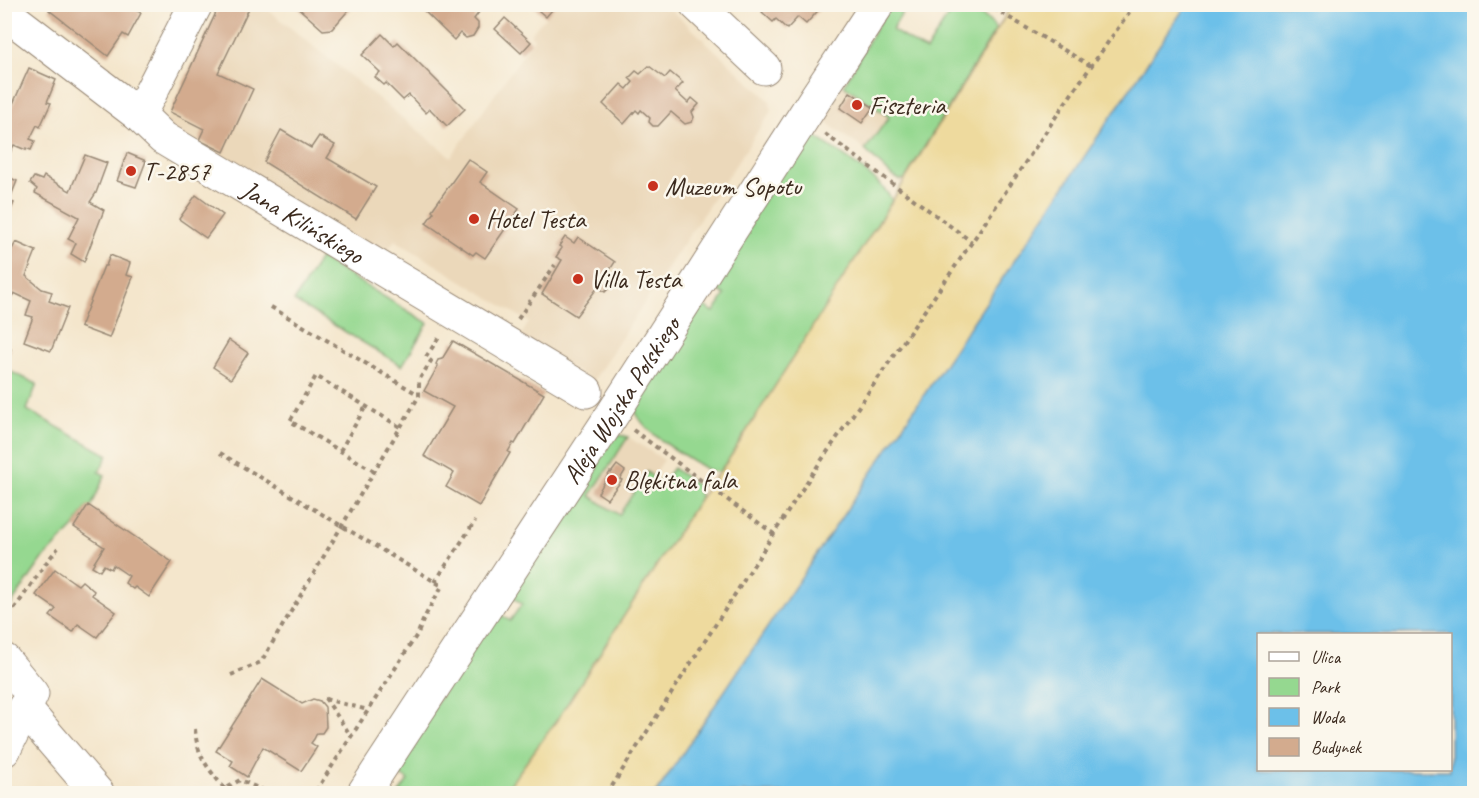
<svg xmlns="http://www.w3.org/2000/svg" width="1479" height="798" viewBox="0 0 1479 798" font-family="Caveat,sans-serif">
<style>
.built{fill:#ebd8ba}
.green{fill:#95d890;stroke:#688157;stroke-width:1.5}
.sand{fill:#eeda9e;stroke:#94825e;stroke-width:1.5}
.water{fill:#6cc0e9;stroke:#547584;stroke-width:1.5;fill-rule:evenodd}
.building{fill:#d3ab8e}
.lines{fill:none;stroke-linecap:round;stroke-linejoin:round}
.minor-casing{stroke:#988875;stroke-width:35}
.path{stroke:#988875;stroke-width:4;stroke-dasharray:4.5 4.5;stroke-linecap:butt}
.minor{stroke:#fff;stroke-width:33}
.poi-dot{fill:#c8321e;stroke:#fbf7ec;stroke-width:2}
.labels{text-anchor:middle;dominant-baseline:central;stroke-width:5;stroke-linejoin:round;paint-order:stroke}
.poi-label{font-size:26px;fill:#3b2a1e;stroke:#fbf7ec;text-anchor:start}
.street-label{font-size:26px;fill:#3b2a1e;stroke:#fbf7ec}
</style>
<rect width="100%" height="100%" fill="#fbf7ec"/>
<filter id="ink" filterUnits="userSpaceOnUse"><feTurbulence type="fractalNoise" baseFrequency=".0167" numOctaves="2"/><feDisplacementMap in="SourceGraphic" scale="12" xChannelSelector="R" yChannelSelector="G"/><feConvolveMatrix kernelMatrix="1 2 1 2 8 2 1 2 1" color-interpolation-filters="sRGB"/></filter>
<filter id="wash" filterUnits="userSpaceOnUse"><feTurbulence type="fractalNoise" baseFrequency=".008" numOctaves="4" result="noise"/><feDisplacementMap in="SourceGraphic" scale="24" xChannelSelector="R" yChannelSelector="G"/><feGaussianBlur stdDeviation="1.35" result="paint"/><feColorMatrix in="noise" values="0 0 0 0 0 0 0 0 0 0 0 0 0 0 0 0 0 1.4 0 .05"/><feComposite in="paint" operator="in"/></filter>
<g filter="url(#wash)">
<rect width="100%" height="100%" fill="#f4e6cc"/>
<g class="built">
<polygon points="220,4 262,5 451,157 534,39 530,34 557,5 666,5 770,101 771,111 593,381 520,337 529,322 395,240 382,256 163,127"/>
<polygon points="844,85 889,117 865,150 820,118"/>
<polygon points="628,437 664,460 653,476 647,472 618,515 589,496"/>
</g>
<g class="green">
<path d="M889 5H907L892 30 926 51 955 5C969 5 988 17 996 29L905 179 900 180 892 176 865 150 889 117 844 85Z"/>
<path d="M805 136H815C834 150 884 180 892 201L729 459 719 472 708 470C685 455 637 432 633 403L695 301 714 312 725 295 708 283Z"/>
<polygon points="320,258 428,323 402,366 294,301"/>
<polygon points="5,369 37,384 27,410 108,455 99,472 105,475 91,507 88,506 74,527 42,560 5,613"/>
<polygon points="619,435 628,437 590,496 619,515 647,472 661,484 673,468 698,486 700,498 557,720 504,793 399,793 408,780 393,770 496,611 510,621 522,604 507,593 610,438"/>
</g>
<polygon class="sand" points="1012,5 1187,5 656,793 504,793 557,720 700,498 729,459 892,201"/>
<path class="water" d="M1187 4 1474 5V793H656ZM1258 634H1450V770H1258Z"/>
<g id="blocks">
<g class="building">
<polygon points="53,4 138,4 135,10 141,13 128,37 123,34 108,56 49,10"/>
<polygon points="220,4 251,4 218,73 253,89 224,152 199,140 204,129 170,112"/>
<polygon points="294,4 354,4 332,29 323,30"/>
<polygon points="417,4 472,4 479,12 474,19 478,23 478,28 473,36 466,38 460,33 454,40"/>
<polygon points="531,4 557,4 546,17"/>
<polygon points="760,4 824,4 806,24 798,17 787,29 776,19 773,22 762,12 765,9"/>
<polygon points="505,18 531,42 521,53 495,29"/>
<polygon points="382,34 394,46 398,42 465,109 447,126 430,109 426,113 409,95 403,100 386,83 384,85 375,77 380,72 362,55"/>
<polygon points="649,66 665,78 670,72 683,83 675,91 688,103 692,98 699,104 692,112 694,117 692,122 685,124 671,112 658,126 653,126 649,122 650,118 641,110 639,113 636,110 624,124 603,104 621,84 627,89 633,82 629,78 636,71 640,74"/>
<polygon points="29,68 56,80 47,102 51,103 40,127 37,125 30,139 35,141 31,150 26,148 26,150 14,145 10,153 4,151 4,124"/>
<polygon points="850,92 873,107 862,123 840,108"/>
<polygon points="281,130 311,148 319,136 335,145 327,158 376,187 356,219 264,162"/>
<polygon points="127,153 146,161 136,187 117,181"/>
<polygon points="85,155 107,163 96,193 90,202 104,210 84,262 71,254 76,243 68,239 79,217 35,193 37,189 30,183 34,177 42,180 44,176 70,191"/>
<polygon points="468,159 487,172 480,182 519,209 485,258 476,252 473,255 426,223 434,212 432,210"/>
<polygon points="4,175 17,181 9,201 14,203 7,218 4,217"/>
<polygon points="196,195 223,215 206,238 179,219"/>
<polygon points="565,237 574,243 578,237 615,262 607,274 614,279 609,288 605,292 598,287 576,316 542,294 562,260 556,257 562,248 559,246"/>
<polygon points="16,242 36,251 26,276 42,289 52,292 49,301 68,308 51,351 24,341 33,317 26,315 31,301 14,293 7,304 4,302 4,264"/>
<polygon points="110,255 130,263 126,275 133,277 109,338 80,327 104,266 106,266"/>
<polygon points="229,340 248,353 231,379 213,367"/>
<polygon points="453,341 544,394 515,444 513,443 508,452 510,453 479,506 446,487 454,473 424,456 453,407 424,391 438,366 436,364 438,360 442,359"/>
<polygon points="5,346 11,349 5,361"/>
<polygon points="617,465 625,471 620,479 622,480 607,499 598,493 610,472 611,473"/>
<polygon points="88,505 172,562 149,597 135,587 133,589 125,583 129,576 113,565 111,569 104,565 100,571 92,566 104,547 74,527"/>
<polygon points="55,569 78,585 82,581 94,591 92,595 116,612 97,637 78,624 73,632 50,616 56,609 36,595"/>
<polygon points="262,679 302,704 313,699 320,701 325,707 326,727 322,733 317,733 314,739 311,743 317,747 301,771 263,747 247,777 230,766 233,761 216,751"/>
</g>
</g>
</g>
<g filter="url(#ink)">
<use href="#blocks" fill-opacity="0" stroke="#988875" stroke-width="1.5"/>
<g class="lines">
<defs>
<g id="minor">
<polyline points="696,4 764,68"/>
<path id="s1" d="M4 12 139 115 163 138 586 391"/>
<polyline points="139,115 196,4"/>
<polyline points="4,660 32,694 4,750"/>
<polyline points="24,708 98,794"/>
<path id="s2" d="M363 794 612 415 817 96 878 4"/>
</g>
</defs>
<use href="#minor" class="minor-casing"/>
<g class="path">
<polyline points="986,4 1091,66"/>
<polyline points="825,134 972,242"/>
<polyline points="271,307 419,395"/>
<polyline points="518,319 555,265"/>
<polyline points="633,430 774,534"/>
<polyline points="340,451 366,406"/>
<polyline points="220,453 442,586 424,618 418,633 314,794"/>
<polyline points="374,471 290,421 316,376 400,427"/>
<polyline points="435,582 475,521"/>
<polyline points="4,624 46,563 58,548"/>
<polyline points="231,675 261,662 419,396 419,380 431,361 426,357 440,336"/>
<polyline points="325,698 351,736"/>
<polyline points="325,699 368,710"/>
<path d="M195 729C197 757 208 768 225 789L240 780 272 794"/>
<polyline points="607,794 812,474 972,242 1063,106 1135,4"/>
</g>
<use href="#minor" class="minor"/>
</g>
</g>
<g class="poi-dot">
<circle cx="857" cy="105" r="6"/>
<circle cx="131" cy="171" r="6"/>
<circle cx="653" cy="186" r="6"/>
<circle cx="474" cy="219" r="6"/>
<circle cx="578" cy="279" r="6"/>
<circle cx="612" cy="480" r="6"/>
</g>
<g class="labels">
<g class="poi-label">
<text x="869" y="105">Fiszteria</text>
<text x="143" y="171">T-2857</text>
<text x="665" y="186">Muzeum Sopotu</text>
<text x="486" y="219">Hotel Testa</text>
<text x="590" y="279">Villa Testa</text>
<text x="624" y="480">Blękitna fala</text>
</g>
<g class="street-label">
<text stroke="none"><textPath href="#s1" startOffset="366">Jana Kilińskiego</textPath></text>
<text stroke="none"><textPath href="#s2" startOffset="471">Aleja Wojska Polskiego</textPath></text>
</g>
</g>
<rect width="1479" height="798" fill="none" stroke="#fbf7ec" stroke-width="24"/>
<rect x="1257" y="633" width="195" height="138" fill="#fbf7ec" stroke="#aea59a" stroke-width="1.5"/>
<rect x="1269" y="652" width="30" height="9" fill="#ffffff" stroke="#aea59a" stroke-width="1.5"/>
<text x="1311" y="663" font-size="18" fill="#3b2a1e">Ulica</text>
<rect x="1269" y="678" width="30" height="18" fill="#95d890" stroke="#aea59a" stroke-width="1.5"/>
<text x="1311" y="693" font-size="18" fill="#3b2a1e">Park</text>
<rect x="1269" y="708" width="30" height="18" fill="#6cc0e9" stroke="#aea59a" stroke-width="1.5"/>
<text x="1311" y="723" font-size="18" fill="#3b2a1e">Woda</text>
<rect x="1269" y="738" width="30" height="18" fill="#d3ab8e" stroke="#aea59a" stroke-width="1.5"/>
<text x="1311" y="753" font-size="18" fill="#3b2a1e">Budynek</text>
</svg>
